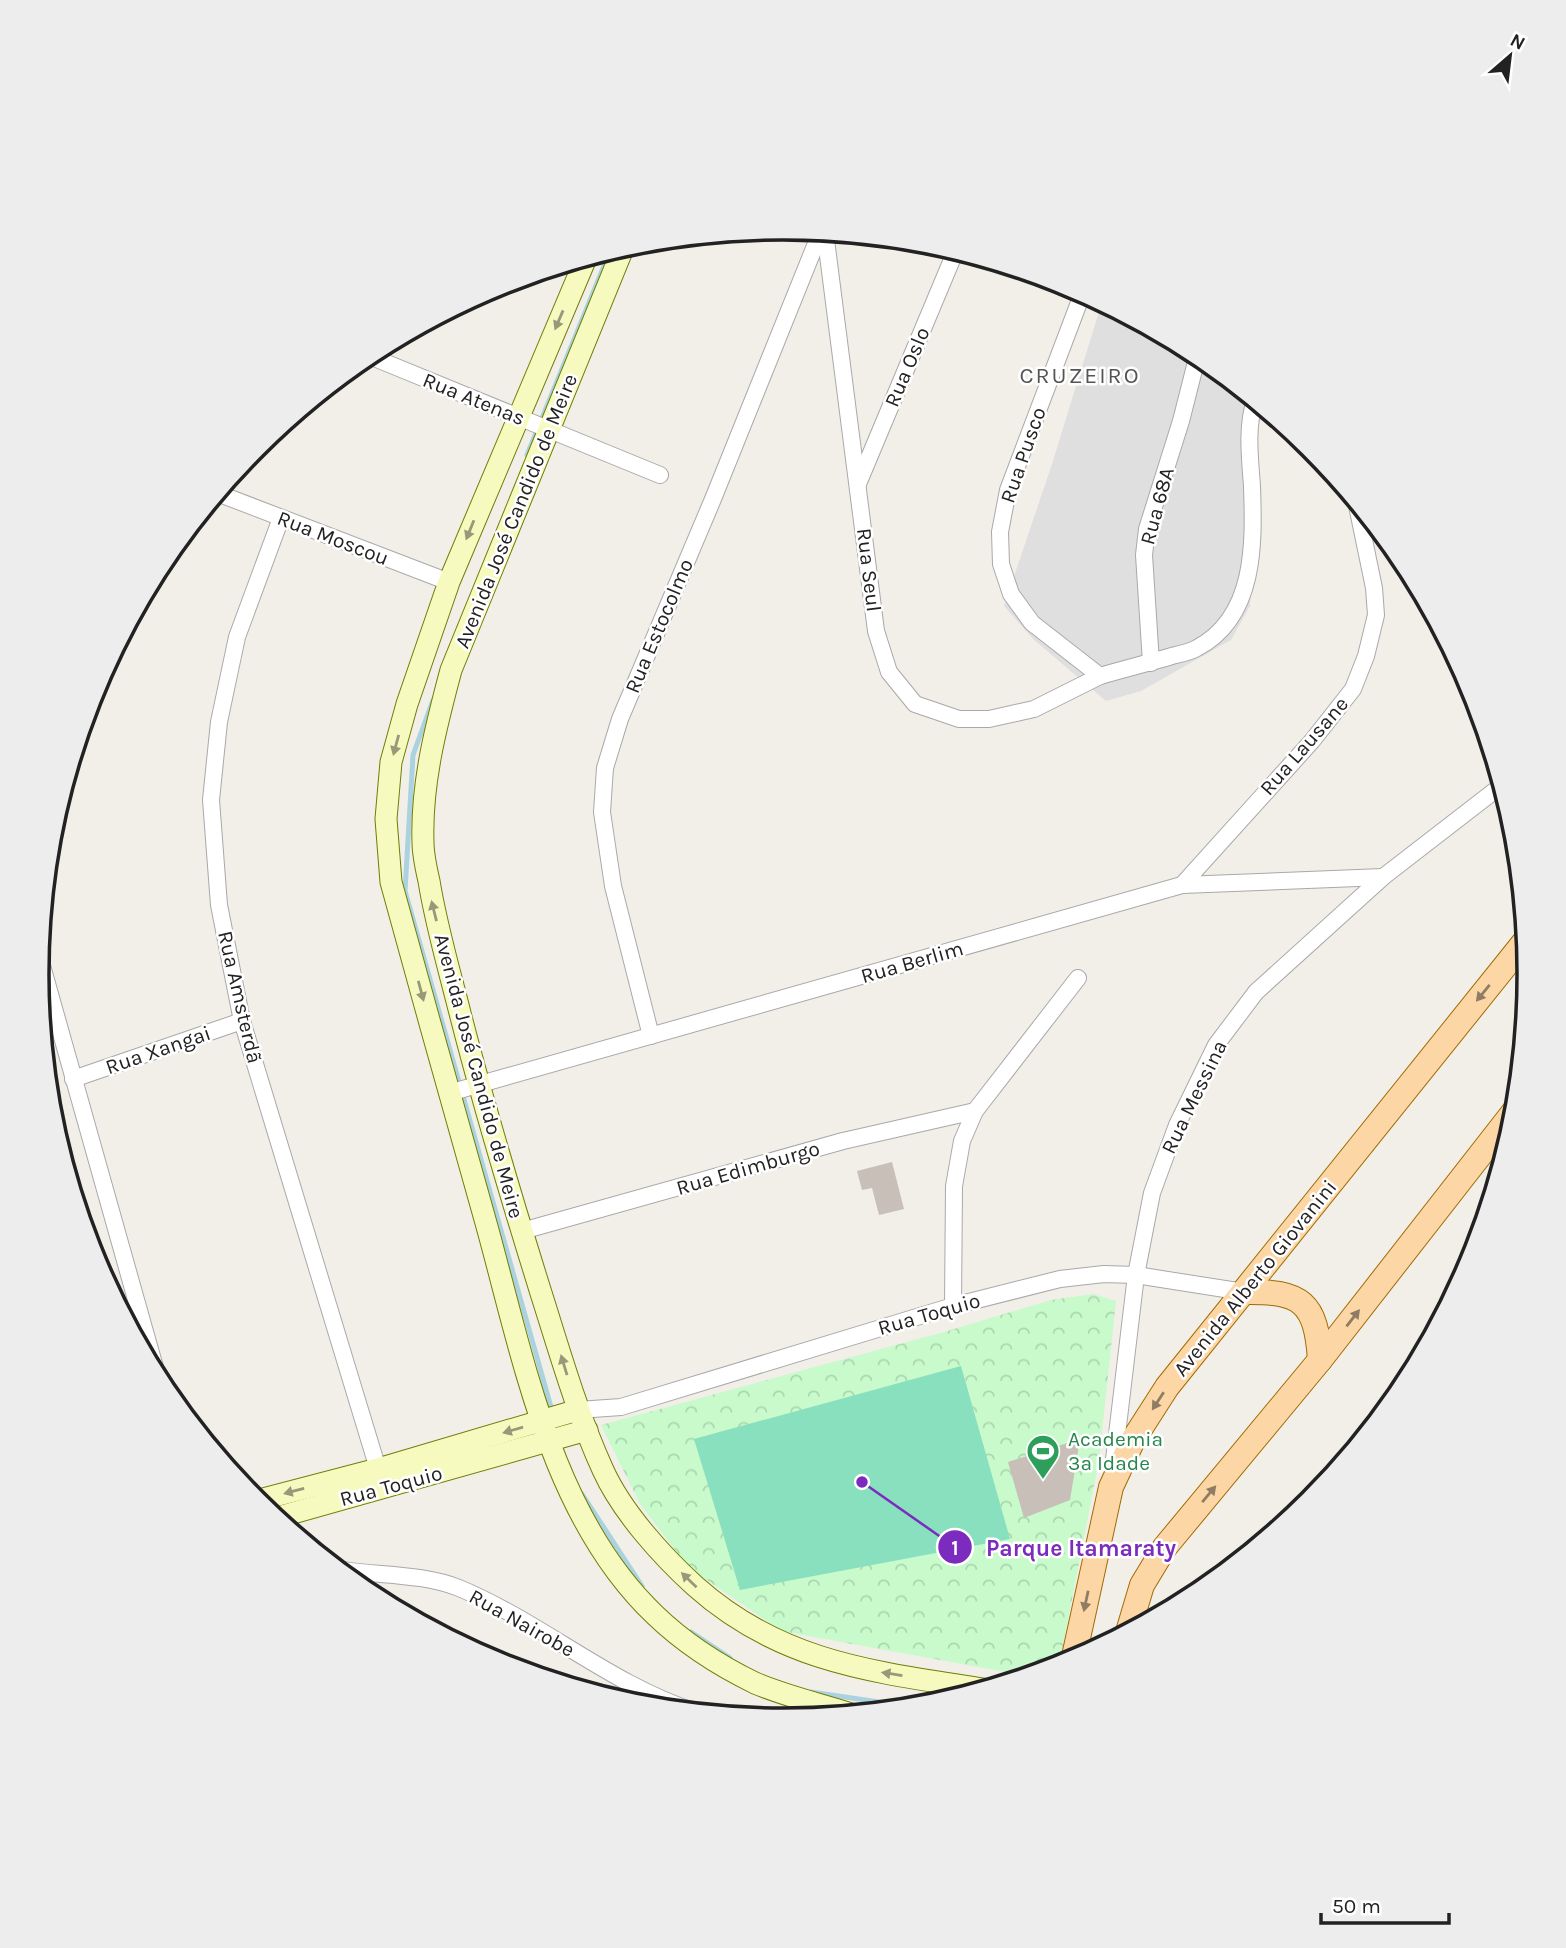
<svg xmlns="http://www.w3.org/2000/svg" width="1566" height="1948" viewBox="0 0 1566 1948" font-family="Karla,sans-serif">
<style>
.residential{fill:#e0dfdf}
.park{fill:url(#park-crowns)}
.pitch{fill:#88e0be}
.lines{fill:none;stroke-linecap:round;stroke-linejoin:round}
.stream{stroke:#aad3df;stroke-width:5}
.building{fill:#c7bfb8}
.street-casing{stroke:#a9a9a9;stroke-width:18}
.secondary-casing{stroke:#707d05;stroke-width:23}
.primary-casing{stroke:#a06b00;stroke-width:26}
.street{stroke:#fff;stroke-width:16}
.secondary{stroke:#f7fabf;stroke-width:21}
.primary{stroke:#fcd6a4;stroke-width:24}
.oneway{fill:#979978}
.oneway2{fill:#8f7c63}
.labels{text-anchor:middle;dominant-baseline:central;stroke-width:5;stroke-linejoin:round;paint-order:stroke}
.street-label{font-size:21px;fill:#222;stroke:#fff}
.leisure-label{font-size:21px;fill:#27864d;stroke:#fff;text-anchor:start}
.neighbourhood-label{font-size:23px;letter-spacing:2px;fill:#555;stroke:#fff}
.rim{fill:none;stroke:#222;stroke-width:3.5}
.leader{fill:none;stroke:#7b2cbf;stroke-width:2.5}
.callout-dot{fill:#7b2cbf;stroke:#fff;stroke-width:2.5}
.mark-label{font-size:21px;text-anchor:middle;font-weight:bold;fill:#fff}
.callout-label{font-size:23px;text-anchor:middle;font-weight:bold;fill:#7b2cbf;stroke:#fff;stroke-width:5;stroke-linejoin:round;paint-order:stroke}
</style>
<defs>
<pattern id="park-crowns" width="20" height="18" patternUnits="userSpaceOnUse" patternTransform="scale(1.75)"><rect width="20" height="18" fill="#c8facc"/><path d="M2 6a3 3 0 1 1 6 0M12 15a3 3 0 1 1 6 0" fill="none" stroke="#acd6af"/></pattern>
</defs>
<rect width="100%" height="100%" fill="#f2efe9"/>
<polygon class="residential" points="1102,302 1198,354 1267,411 1258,424 1250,606 1231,640 1141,691 1106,701 1033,639 1004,606 1052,464"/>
<polygon class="park" points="1093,1294 1116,1301 1099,1460 1059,1666 1027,1676 781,1631 688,1567 640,1504 601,1425 944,1332 1051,1300"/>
<polygon class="pitch" points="961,1366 1010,1539 740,1590 694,1439"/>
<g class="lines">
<g class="stream">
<polyline points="527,455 610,251"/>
<polyline points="433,700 413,755 405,891 551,1407"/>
<polyline points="582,1494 642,1586"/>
<polyline points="691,1632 730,1658"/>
<polyline points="811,1692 913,1707"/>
</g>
</g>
<g class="building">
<polygon points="892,1162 904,1209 879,1215 872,1188 862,1190 857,1171"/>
<polygon points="1080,1439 1070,1500 1024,1518 1008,1462"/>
</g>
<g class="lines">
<defs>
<g id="street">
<polyline points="825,232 876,631 889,672 915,704 959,719 989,719 1034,709 1100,676"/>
<path d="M1083 292 1008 490 1000 532 1001 564 1011 594 1032 623 1100 676C1124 669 1148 663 1172 656 1180 654 1190 652 1197 648 1256 617 1254 543 1252 486 1250 459 1246 426 1255 401"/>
<polyline points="367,355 660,475"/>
<polyline points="858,484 956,250"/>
<polyline points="217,493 449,582"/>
<polyline points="281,518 237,637 219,722 211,800 219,905 242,1021 378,1469"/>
<polyline points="1151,663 1144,555 1147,529 1181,421 1198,354"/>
<polyline points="1182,885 1312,741 1353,689 1366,656 1376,615 1374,588 1356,501"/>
<polyline points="39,955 160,1385"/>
<polyline points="651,1036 613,886 602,812 605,768 620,719 713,499 821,231"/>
<polyline points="73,1079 242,1021"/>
<polyline points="449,1093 1182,885 1383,877"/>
<polyline points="522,1231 843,1141 975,1111"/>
<polyline points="953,1306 954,1186 962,1141 975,1111 1078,978"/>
<polyline points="578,1410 621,1407 953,1306 1060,1279 1104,1274 1136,1275 1244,1292"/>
<polyline points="1113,1468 1136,1275 1152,1193 1177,1125 1216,1045 1256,992 1383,877 1502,785"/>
<path d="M337 1569C377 1576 421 1573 459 1588 541 1622 611 1685 696 1712"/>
</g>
<g id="secondary">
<path d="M624 246 451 670C436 726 421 784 423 842 423 855 426 868 429 881 436 925 449 969 460 1013 484 1107 512 1200 541 1293 560 1353 577 1413 603 1470 622 1512 662 1556 695 1586 781 1663 875 1672 983 1689"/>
<path d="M586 258 449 582 407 704 391 762 386 819 391 882C422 996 454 1109 486 1223 523 1356 551 1516 655 1615 683 1642 720 1666 755 1683 785 1696 820 1704 851 1714"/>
<polyline points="255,1501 378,1469 578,1410"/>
<polyline points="275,1518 587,1430"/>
</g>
<g id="primary">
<path d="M1244 1292C1302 1291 1316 1302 1320 1360"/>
<polyline points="1128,1632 1142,1585 1165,1547 1320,1360 1516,1109"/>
<polyline points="1073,1661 1111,1487 1133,1440 1167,1387 1526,940"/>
</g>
</defs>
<use href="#street" class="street-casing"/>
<use href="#secondary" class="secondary-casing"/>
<use href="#primary" class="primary-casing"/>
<use href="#street" class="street"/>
<use href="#secondary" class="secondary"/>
<use href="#primary" class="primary"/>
</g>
<defs><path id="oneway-solid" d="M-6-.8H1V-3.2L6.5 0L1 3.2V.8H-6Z" transform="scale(1.75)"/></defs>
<g class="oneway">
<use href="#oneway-solid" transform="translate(559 320) rotate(113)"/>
<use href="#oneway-solid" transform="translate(470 530) rotate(112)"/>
<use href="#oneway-solid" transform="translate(396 745) rotate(105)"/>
<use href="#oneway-solid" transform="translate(434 911) rotate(-104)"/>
<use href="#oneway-solid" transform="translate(421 991) rotate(75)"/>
<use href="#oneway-solid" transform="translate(564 1365) rotate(-107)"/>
<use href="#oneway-solid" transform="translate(513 1430) rotate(164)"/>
<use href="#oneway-solid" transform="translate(294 1491) rotate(165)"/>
<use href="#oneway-solid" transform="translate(689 1580) rotate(-136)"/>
<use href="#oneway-solid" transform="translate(892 1674) rotate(-171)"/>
</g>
<g class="oneway2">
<use href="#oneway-solid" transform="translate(1483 993) rotate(129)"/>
<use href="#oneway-solid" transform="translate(1353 1318) rotate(-52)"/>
<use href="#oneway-solid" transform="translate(1158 1401) rotate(123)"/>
<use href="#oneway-solid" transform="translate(1209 1494) rotate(-50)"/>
<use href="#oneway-solid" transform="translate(1086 1601) rotate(102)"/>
</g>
<defs>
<symbol id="stadium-pin" viewBox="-11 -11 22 30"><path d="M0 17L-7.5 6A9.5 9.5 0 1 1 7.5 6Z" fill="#2e9e5b" stroke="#fff"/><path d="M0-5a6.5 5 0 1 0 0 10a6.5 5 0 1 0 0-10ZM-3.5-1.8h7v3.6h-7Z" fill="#fff"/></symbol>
</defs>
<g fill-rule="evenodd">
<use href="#stadium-pin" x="1024" y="1432" width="38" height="52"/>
</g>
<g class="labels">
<g class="street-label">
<text transform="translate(907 367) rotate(-67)">Rua Oslo</text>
<text transform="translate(474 399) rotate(22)">Rua Atenas</text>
<text transform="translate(1023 455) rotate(-71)">Rua Pusco</text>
<text transform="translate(1157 506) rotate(-75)">Rua 68A</text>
<text transform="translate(516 511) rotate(-68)">Avenida José Candido de Meire</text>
<text transform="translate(333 538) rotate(21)">Rua Moscou</text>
<text transform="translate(869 570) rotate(83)">Rua Seul</text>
<text transform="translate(659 626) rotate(-67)">Rua Estocolmo</text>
<text transform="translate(1304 746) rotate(-49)">Rua Lausane</text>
<text transform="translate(912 962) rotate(-16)">Rua Berlim</text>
<text transform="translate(240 997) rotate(77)">Rua Amsterdã</text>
<text transform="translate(158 1050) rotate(-19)">Rua Xangai</text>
<text transform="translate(479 1076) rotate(75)">Avenida José Candido de Meire</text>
<text transform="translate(1194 1097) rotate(-64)">Rua Messina</text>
<text transform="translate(748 1168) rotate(-16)">Rua Edimburgo</text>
<text transform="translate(1255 1278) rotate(-51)">Avenida Alberto Giovanini</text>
<text transform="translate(929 1314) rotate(-16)">Rua Toquio</text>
<text transform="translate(391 1486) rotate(-15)">Rua Toquio</text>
<text transform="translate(522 1623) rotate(29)">Rua Nairobe</text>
</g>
<g class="leisure-label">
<text x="1068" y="1439">Academia<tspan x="1068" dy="24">3ª Idade</tspan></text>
</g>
<g class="neighbourhood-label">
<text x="1080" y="375">CRUZEIRO</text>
</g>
</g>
<path d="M0 0H1566V1948H0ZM49 974a734 734 0 1 1 1468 0a734 734 0 1 1-1468 0Z" fill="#ededed" fill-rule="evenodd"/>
<path class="rim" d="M49 974a734 734 0 1 1 1468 0a734 734 0 1 1-1468 0Z"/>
<path class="leader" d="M862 1482L955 1547"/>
<g class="callout-dot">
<circle cx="862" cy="1482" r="7"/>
<circle cx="955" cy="1547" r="18"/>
</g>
<g class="mark-label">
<text x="955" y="1555">1</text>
</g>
<g class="callout-label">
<text x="1081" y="1556">Parque Itamaraty</text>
</g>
<g transform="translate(1510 56) rotate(28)" stroke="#ffffff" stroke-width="5" paint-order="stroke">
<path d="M0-5L12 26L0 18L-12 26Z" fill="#222222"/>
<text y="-10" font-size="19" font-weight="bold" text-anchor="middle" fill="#222222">N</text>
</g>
<path d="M1321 1913v10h128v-10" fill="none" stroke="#222222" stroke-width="3.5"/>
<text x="1332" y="1913" font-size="21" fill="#222222" stroke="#ffffff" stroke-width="5" paint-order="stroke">50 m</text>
</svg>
